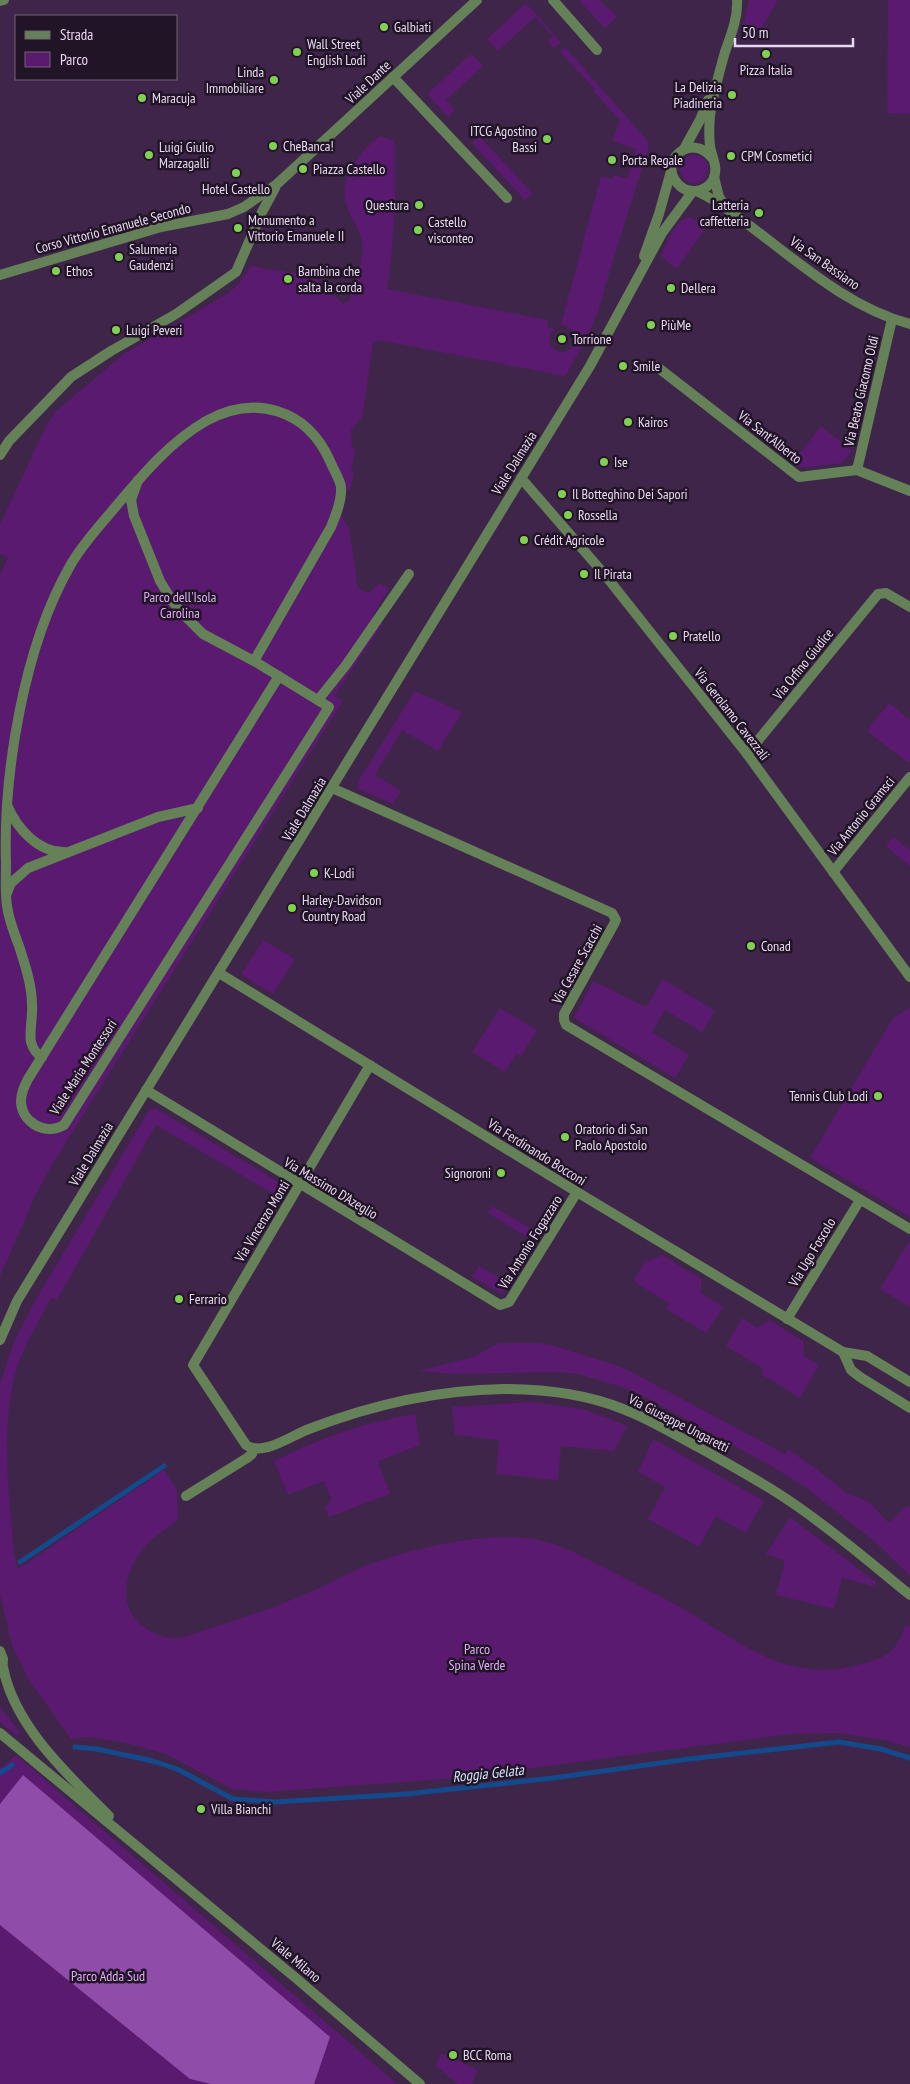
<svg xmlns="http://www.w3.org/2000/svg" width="910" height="2084" viewBox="0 0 910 2084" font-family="'PT Sans Narrow',sans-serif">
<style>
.green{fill:#591a6f}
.forest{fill:#8f4ca9}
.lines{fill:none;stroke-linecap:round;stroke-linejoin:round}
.stream{stroke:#124a8c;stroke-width:5}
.pedestrian{stroke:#658157;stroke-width:10}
.minor{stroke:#658157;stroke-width:10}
.tertiary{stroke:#658157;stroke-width:10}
.poi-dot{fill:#80d051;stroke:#211426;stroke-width:2}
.labels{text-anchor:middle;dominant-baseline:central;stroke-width:5;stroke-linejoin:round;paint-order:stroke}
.poi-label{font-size:14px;fill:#e9d8f1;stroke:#211426;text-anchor:start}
.street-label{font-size:14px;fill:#e9d8f1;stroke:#211426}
.park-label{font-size:14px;fill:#e0aef5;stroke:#211426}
.water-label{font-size:15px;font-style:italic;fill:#d2e3fa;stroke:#211426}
</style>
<rect width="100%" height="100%" fill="#40254b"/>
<g class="green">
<polygon points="579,0 599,0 617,16 605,29"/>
<polygon points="749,0 778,0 756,37 742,34"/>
<polygon points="888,0 910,0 910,114 887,113"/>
<polygon points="526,3 561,42 554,48 547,41 553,36 535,17 498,51 487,39"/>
<path d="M565 47 647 140 649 146 606 283C599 317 583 346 565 376L379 340 373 344 362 417 351 430 352 447 355 451 351 470 354 471 350 490H347L342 517 349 528 358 588 368 593 380 583 389 588 373 616 383 624 334 696 343 701 53 1163 36 1194 0 1276V576L8 557 0 554V525L44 430 55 412 125 353 229 293 239 283 252 265 262 268 314 276 343 304 349 300C355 282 364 262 362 244 361 232 354 222 349 212 335 181 357 154 380 136L395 141C396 191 395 239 387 289L548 320 547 327 554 328 549 336 551 347 561 353 571 349C579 338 574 327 561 325L601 176 612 179 614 175 627 179 636 149 612 141 620 120 593 91 595 89 560 52Z"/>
<polygon points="471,54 483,66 446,100 455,110 448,117 427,94"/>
<polygon points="479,136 532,193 525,200 472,143"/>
<circle cx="694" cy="169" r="14"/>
<path d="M690 217 706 227 677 269 661 256C667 243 674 219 690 217Z"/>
<polygon points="821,426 852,451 842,463 801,468 793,462"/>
<polygon points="415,691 462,712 438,751 402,730 375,775 401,791 393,804 358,789 357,783"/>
<polygon points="889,703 910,720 910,760 908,763 867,731"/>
<polygon points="893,837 910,850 910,866 886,846"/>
<polygon points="263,940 295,959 273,994 241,974"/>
<polygon points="663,979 715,1011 702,1032 665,1010 652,1032 689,1055 675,1078 574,1018 593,981 646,1007"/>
<polygon points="910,1007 910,1217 810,1158 893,1018"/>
<polygon points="500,1008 537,1030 521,1056 517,1053 505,1072 472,1052"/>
<path d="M155 1108 280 1183C285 1188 284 1192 281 1198L156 1125 57 1300 51 1298C39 1321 24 1345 16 1370 0 1429 9 1494 14 1555L18 1569 164 1470 177 1490 178 1520C158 1534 138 1547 130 1572 124 1587 124 1605 135 1618 145 1630 161 1639 177 1638 189 1637 203 1630 214 1627 247 1617 279 1606 310 1592 334 1582 356 1568 381 1560 426 1546 477 1534 524 1538 553 1540 576 1553 601 1566 630 1581 659 1595 687 1611 744 1645 791 1685 861 1664 887 1657 897 1652 905 1625L910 1627V1747L889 1741 840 1733 790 1734 458 1778 266 1792 232 1789 166 1754 123 1742 86 1737 71 1739 29 1680 12 1645 0 1595V1384L14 1342 35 1301 148 1112Z"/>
<polygon points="492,1206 540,1234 535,1242 488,1213"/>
<polygon points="910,1240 910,1307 880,1289"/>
<polygon points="662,1255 701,1279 701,1293 723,1307 706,1333 666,1309 669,1303 633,1281 646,1260 648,1261"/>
<polygon points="479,1266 509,1284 503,1294 472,1277"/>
<polygon points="742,1318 757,1328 769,1320 803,1341 804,1356 819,1365 800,1398 761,1374 763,1369 726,1346"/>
<polygon points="499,1343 540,1343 551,1345 624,1368 785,1454 788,1449 820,1472 845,1492 869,1502 889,1523 907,1505 910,1508 910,1576 874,1541 805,1487 768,1464 647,1398 625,1388 579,1374 557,1372 457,1374 418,1371 473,1357"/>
<polygon points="534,1402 586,1410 627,1426 614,1451 561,1446 558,1480 496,1474 499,1440 455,1435 452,1407"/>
<path d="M415 1414 420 1445 378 1461 390 1494 329 1517 324 1506 328 1505 331 1499 324 1481 288 1495 274 1461C319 1439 365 1422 415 1414Z"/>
<polygon points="653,1439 764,1501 745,1533 716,1516 699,1547 648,1519 665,1487 638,1472"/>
<polygon points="790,1517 876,1582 873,1586 842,1578 834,1609 776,1595 785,1560 766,1554"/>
<polygon points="0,1707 20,1733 19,1735 16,1735 0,1722"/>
<polygon points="16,1755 397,2084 0,2084 0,1768"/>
<polygon points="441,2053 478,2070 472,2084 457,2084 436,2066"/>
</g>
<polygon class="forest" points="23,1775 330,2037 314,2084 211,2084 190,2079 0,1925 0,1804"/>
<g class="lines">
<g class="stream">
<polyline points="20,1562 164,1466"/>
<polyline points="75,1747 97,1749 153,1761 177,1769 233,1799 276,1802 406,1794 553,1778 689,1759 839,1742 881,1749 910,1758"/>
<polyline points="0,1773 12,1765"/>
</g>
<g class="pedestrian">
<path d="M138 480 131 500 134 516 160 581 172 601 186 617 203 634 254 661 329 707 64 1125C46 1136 22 1123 21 1102 21 1093 24 1087 28 1079L279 676"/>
<polyline points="318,700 346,665 409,574"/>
<path d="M7 805C17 828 37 852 64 852"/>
<polyline points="7,893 11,883 28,868 158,817 198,808"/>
<path d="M42 1057C36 1054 33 1049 31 1042 29 1031 33 1017 32 1005 32 985 25 965 19 946 14 933 9 920 7 906 5 892 6 878 6 864 3 773 24 646 70 566 81 546 97 529 112 511 140 478 168 443 206 421 255 394 307 409 330 461 333 469 340 479 341 487 342 500 336 515 331 527L254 661"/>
</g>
<g class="minor">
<polyline points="553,0 597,50"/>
<polyline points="0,1 4,0"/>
<polyline points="393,77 507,198"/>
<polyline points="0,275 161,227 228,214 244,207 277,184 477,0"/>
<polyline points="656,366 799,477 857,470 910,491"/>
<polyline points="0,455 9,441 71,377 111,351 176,314 236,272 262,212 275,188"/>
<polyline points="857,470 892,319"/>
<polyline points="521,478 605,575 747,754 910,977"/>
<polyline points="747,754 878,594 886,593 910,607"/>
<polyline points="332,788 612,913 616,920 614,924 564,1014 564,1020 566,1025 910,1229"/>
<polyline points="833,872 910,777"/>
<polyline points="219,973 577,1192 843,1352 867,1356 910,1382"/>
<path d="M370 1065 193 1365 246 1445C263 1457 292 1435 309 1429 371 1405 438 1390 504 1389 543 1389 586 1394 623 1409 650 1419 675 1435 700 1448 732 1466 764 1483 794 1504 835 1532 872 1564 910 1595"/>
<polyline points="146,1090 500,1305 509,1302 577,1192"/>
<polyline points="787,1319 860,1200"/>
<polyline points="843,1352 851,1370 860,1377 910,1408"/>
<polyline points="186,1496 247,1458 252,1454 253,1449"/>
</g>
<g class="tertiary">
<polyline points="684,149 700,120 708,100"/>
<path d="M712 158C692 132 658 160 677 183 687 195 705 193 713 180 719 168 712 158 710 146 709 136 709 126 710 116 713 94 719 73 725 52 731 35 738 18 737 0"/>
<polyline points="714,177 719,197 725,206"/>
<path d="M696 191C717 200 735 215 754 229 802 265 850 308 910 324"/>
<polyline points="644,256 659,214 671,171"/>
<polyline points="0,1340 17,1301 590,366 662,233 693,191"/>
<polyline points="0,1651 3,1659 2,1673"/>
<path d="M3 1667C14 1726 68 1775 109 1816"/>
<polyline points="0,1733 297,1979 420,2084"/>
</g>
</g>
<g class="poi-dot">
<circle cx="384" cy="27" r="5"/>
<circle cx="297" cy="52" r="5"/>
<circle cx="766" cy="54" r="5"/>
<circle cx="274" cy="80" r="5"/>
<circle cx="732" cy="95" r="5"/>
<circle cx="142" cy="98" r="5"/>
<circle cx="547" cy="139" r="5"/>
<circle cx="273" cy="146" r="5"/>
<circle cx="149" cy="155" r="5"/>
<circle cx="731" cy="156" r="5"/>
<circle cx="612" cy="160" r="5"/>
<circle cx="303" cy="169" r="5"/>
<circle cx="236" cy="173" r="5"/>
<circle cx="419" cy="205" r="5"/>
<circle cx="759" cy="213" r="5"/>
<circle cx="238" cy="228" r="5"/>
<circle cx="418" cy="230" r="5"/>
<circle cx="119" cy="257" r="5"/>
<circle cx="56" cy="271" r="5"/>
<circle cx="288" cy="279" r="5"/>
<circle cx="671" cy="288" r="5"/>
<circle cx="651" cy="325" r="5"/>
<circle cx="116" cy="330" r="5"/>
<circle cx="562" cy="339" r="5"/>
<circle cx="623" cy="366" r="5"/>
<circle cx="628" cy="422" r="5"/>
<circle cx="604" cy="462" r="5"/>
<circle cx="562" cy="494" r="5"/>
<circle cx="568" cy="515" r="5"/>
<circle cx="524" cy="540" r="5"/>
<circle cx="584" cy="574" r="5"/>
<circle cx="673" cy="636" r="5"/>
<circle cx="314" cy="873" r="5"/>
<circle cx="292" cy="908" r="5"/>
<circle cx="751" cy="946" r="5"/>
<circle cx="878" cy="1096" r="5"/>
<circle cx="565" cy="1137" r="5"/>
<circle cx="501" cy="1173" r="5"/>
<circle cx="179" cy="1299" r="5"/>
<circle cx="201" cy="1809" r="5"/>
<circle cx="453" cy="2055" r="5"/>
</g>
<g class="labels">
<g class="poi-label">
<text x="394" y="27">Galbiati</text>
<text x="307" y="44">Wall Street<tspan x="307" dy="16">English Lodi</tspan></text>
<text x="766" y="70" text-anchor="middle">Pizza Italia</text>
<text x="264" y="72" text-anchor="end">Linda<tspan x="264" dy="16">Immobiliare</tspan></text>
<text x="722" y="87" text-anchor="end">La Delizia<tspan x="722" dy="16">Piadineria</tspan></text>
<text x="152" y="98">Maracuja</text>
<text x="537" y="131" text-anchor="end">ITCG Agostino<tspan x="537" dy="16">Bassi</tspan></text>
<text x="283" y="146">CheBanca!</text>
<text x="159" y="147">Luigi Giulio<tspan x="159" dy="16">Marzagalli</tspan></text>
<text x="741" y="156">CPM Cosmetici</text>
<text x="622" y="160">Porta Regale</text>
<text x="313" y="169">Piazza Castello</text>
<text x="236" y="189" text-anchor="middle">Hotel Castello</text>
<text x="409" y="205" text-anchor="end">Questura</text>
<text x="749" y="205" text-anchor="end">Latteria<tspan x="749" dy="16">caffetteria</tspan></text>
<text x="248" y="220">Monumento a<tspan x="248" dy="16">Vittorio Emanuele II</tspan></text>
<text x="428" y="222">Castello<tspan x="428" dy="16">visconteo</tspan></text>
<text x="129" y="249">Salumeria<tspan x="129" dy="16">Gaudenzi</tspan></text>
<text x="66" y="271">Ethos</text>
<text x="298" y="271">Bambina che<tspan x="298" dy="16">salta la corda</tspan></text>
<text x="681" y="288">Dellera</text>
<text x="661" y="325">PiùMe</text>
<text x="126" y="330">Luigi Peveri</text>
<text x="572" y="339">Torrione</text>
<text x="633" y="366">Smile</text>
<text x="638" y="422">Kairos</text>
<text x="614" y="462">Ise</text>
<text x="572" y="494">Il Botteghino Dei Sapori</text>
<text x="578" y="515">Rossella</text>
<text x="534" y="540">Crédit Agricole</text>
<text x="594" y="574">Il Pirata</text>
<text x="683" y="636">Pratello</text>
<text x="324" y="873">K-Lodi</text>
<text x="302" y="900">Harley-Davidson<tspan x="302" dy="16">Country Road</tspan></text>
<text x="761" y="946">Conad</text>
<text x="868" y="1096" text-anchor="end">Tennis Club Lodi</text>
<text x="575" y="1129">Oratorio di San<tspan x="575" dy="16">Paolo Apostolo</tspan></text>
<text x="491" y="1173" text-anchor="end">Signoroni</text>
<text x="189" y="1299">Ferrario</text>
<text x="211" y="1809">Villa Bianchi</text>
<text x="463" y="2055">BCC Roma</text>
</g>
<g class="street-label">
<text transform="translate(368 82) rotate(-43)">Viale Dante</text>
<text transform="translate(113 228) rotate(-15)">Corso Vittorio Emanuele Secondo</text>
<text transform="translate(825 263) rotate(35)">Via San Bassiano</text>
<text transform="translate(861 391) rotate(-77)">Via Beato Giacomo Oldi</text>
<text transform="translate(770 437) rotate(38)">Via Sant'Alberto</text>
<text transform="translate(514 463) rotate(-58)">Viale Dalmazia</text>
<text transform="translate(803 664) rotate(-51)">Via Orfino Giudice</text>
<text transform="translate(732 714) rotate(52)">Via Gerolamo Cavezzali</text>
<text transform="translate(304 809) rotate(-59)">Viale Dalmazia</text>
<text transform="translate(861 816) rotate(-51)">Via Antonio Gramsci</text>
<text transform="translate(577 964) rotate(-61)">Via Cesare Scacchi</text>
<text transform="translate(83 1067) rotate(-57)">Viale Maria Montessori</text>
<text transform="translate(537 1152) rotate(32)">Via Ferdinando Bocconi</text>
<text transform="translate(91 1154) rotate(-59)">Viale Dalmazia</text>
<text transform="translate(331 1188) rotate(31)">Via Massimo D’Azeglio</text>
<text transform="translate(262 1221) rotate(-59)">Via Vincenzo Monti</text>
<text transform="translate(530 1242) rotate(-58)">Via Antonio Fogazzaro</text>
<text transform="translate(812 1252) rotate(-59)">Via Ugo Foscolo</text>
<text transform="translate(679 1423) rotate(27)">Via Giuseppe Ungaretti</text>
<text transform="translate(296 1960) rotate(40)">Viale Milano</text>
</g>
<g class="park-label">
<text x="180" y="597">Parco dell'Isola<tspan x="180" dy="16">Carolina</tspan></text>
<text x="477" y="1649">Parco<tspan x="477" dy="16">Spina Verde</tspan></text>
<text x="108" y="1976">Parco Adda Sud</text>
</g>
<g class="water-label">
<text transform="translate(488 1773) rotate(-6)">Roggia Gelata</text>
</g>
</g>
<rect x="15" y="15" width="162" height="65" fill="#211426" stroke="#716277"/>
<rect x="25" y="31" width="25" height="8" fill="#658157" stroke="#716277"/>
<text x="60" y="40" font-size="15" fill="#e9d8f1">Strada</text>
<rect x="25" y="52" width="25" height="15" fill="#591a6f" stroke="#716277"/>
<text x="60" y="65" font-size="15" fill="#e9d8f1">Parco</text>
<path d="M735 38v8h118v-8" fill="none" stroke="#e9d8f1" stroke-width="2.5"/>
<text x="742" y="38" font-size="15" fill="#e9d8f1" stroke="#211426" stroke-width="4" paint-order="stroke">50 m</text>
</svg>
